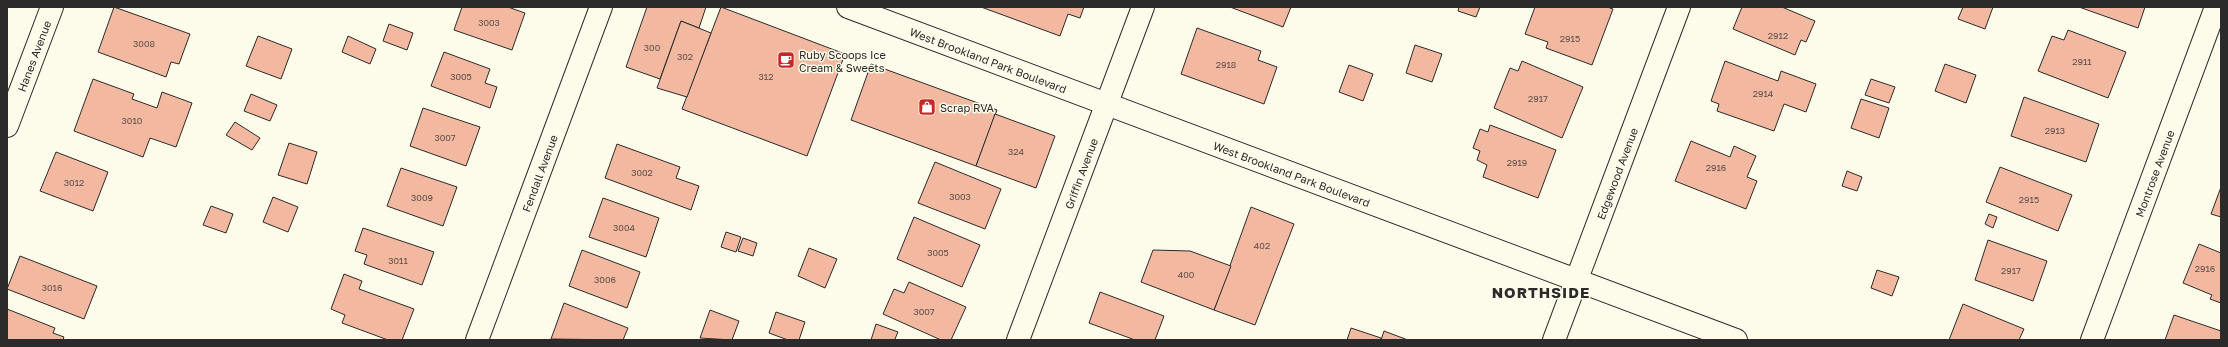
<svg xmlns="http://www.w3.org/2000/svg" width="2228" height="347" viewBox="0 0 2228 347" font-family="'Golos Text',sans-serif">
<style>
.building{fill:#f2b8a0;stroke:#2b2b2b}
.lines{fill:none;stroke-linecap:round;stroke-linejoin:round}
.street-casing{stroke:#2b2b2b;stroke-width:24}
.secondary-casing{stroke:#2b2b2b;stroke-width:24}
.street{stroke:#fdfbea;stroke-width:22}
.secondary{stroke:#fdfbea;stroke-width:22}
.labels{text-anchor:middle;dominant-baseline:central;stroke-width:3;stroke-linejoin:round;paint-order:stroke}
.number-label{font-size:9px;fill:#5d4e48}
.poi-label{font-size:11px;fill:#2b2b2b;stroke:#fdfbea;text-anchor:start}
.street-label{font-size:11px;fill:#2b2b2b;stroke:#fdfbea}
.district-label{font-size:15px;font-weight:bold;letter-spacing:1px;fill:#2b2b2b;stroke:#fdfbea}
</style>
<rect width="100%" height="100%" fill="#fdfbea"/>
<g class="building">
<polygon points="114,7 190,34 179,64 171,62 166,77 98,52"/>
<polygon points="462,7 508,7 525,13 512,50 454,30"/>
<polygon points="647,7 706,7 699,28 681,21 660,79 626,67"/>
<polygon points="721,7 845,54 807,156 682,109"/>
<polygon points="981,7 1084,7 1080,18 1068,14 1060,36"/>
<polygon points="1230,7 1291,7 1283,27"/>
<polygon points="1459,7 1480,7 1476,17 1458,11"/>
<polygon points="1535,7 1607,7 1613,9 1592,65 1546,48 1548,42 1525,34"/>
<polygon points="1742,7 1782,7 1815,21 1806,42 1801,40 1795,55 1733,29"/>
<polygon points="1963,7 1993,7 1985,29 1958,19"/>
<polygon points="2079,7 2145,7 2138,28"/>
<polygon points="681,21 711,33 687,97 657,88"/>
<polygon points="389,24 413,33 407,50 383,41"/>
<polygon points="1197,28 1261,51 1258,60 1277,67 1264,104 1181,74"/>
<polygon points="2068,30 2126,52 2108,98 2038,71 2052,36 2064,40"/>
<polygon points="258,36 292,49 281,79 246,66"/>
<polygon points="348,36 376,49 370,64 342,52"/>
<polygon points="1415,45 1442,54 1432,82 1406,73"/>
<polygon points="444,52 490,69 485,83 497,87 490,108 431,86"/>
<polygon points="1522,61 1583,87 1562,138 1494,108 1510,68 1518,71"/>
<polygon points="1725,61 1778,81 1781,71 1816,84 1806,112 1784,104 1774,131 1717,111 1719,104 1711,101"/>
<polygon points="871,64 997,110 976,166 851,120"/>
<polygon points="1945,64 1976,75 1966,103 1935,91"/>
<polygon points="1349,65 1373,74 1363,101 1339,92"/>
<polygon points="93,79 134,94 132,99 157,108 162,92 192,103 176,147 150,138 143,157 74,131"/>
<polygon points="1871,79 1895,87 1889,103 1865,95"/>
<polygon points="251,94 277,105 270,121 244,111"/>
<polygon points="2024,97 2099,124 2086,162 2011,136"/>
<polygon points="1861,99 1889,108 1879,138 1851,128"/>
<polygon points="423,108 480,127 466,166 410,146"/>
<polygon points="995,114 1055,136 1036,188 976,166"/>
<polygon points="235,122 260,138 252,150 226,135"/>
<polygon points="1490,125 1556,150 1538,198 1483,177 1487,165 1477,160 1480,151 1473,148 1480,129 1488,132"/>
<polygon points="1691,141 1730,157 1734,146 1756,156 1747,177 1757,181 1746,209 1675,181"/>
<polygon points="289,143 317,152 307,184 278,175"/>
<polygon points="617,144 680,167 676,178 699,186 691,210 605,178"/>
<polygon points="56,152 108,172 93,211 40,191"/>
<polygon points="935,162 1001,189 985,229 918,203"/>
<polygon points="2000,167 2072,195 2058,231 1986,202"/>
<polygon points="401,168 457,187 443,226 387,206"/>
<polygon points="1847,171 1862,177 1857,191 1842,186"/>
<polygon points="2221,187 2221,217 2211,214"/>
<polygon points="273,197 298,207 288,232 263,222"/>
<polygon points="603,198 659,218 646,257 589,237"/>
<polygon points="211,206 233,214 226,233 203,225"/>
<polygon points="1251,207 1294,224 1255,325 1214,310"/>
<polygon points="1989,214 1997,217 1993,228 1985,224"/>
<polygon points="914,217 980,245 962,287 897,259"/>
<polygon points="363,228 434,252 422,285 364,264 367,255 355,251"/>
<polygon points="726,232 741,237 736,252 721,247"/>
<polygon points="743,238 757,243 753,256 738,251"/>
<polygon points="1988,240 2047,261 2033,301 1975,280"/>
<polygon points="2199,244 2221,253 2221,303 2210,299 2212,295 2183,283"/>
<polygon points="809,248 837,259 825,288 798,276"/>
<polygon points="582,250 640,272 627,308 569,286"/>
<polygon points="1153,250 1190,251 1231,266 1214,310 1141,282"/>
<polygon points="20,256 97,286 84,319 7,289"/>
<polygon points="1877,270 1899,277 1892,296 1871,288"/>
<polygon points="344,274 362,281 359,289 414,309 402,340 388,340 342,323 345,315 331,309"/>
<polygon points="909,282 966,307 951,340 941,340 883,314 894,289 904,293"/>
<polygon points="1100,292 1164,316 1155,340 1135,340 1089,323"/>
<polygon points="564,303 628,328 623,340 551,339"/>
<polygon points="1963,304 2024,329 2019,340 1949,340"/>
<polygon points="7,309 55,328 53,333 64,337 63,340 7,340"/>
<polygon points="710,310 739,321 732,340 700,338"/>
<polygon points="776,312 805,322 799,340 788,340 769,333"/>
<polygon points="2174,315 2221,331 2221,340 2165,340"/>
<polygon points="876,324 898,332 895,339 897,340 871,340"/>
<polygon points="1351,328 1381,338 1381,340 1347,340"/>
<polygon points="1384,331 1408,340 1381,340"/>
</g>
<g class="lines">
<defs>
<g id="street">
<path id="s1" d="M7 126 52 7"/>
<path id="s2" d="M477 340 601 7"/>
<path id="s3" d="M1018 340 1143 7"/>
<path id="s4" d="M1554 340 1679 7"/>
<path id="s5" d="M2092 340 2216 7"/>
</g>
<g id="secondary">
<path id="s6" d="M848 7 1736 340"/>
</g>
</defs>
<use href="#street" class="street-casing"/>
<use href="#secondary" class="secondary-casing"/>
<use href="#street" class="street"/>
<use href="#secondary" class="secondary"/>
</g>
<defs>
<symbol id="cafe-square" viewBox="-11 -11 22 22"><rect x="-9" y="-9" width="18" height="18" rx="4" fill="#c62828" stroke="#fdfbea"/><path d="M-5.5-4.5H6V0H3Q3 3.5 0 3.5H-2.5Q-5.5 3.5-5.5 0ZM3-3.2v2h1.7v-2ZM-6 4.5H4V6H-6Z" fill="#fff"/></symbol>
<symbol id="shop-square" viewBox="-11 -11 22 22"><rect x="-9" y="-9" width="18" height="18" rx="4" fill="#c62828" stroke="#fdfbea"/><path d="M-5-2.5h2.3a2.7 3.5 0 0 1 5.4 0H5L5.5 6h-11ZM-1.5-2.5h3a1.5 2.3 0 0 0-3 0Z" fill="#fff"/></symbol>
</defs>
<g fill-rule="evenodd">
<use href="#cafe-square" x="776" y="50" width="20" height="20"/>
<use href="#shop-square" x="917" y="97" width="20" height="20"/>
</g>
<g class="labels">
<g class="number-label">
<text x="489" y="22">3003</text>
<text x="1778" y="35">2912</text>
<text x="1570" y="38">2915</text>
<text x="144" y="43">3008</text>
<text x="652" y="47">300</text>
<text x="685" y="56">302</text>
<text x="2082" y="61">2911</text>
<text x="1226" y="64">2918</text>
<text x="461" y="76">3005</text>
<text x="766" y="76">312</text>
<text x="1763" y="93">2914</text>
<text x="1538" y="98">2917</text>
<text x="132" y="120">3010</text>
<text x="2055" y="130">2913</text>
<text x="445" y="137">3007</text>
<text x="1016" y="151">324</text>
<text x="1517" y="162">2919</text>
<text x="1716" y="167">2916</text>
<text x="642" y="172">3002</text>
<text x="74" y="182">3012</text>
<text x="960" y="196">3003</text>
<text x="422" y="197">3009</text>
<text x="2029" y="199">2915</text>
<text x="624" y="227">3004</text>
<text x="1262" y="245">402</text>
<text x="938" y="252">3005</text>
<text x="398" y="260">3011</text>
<text x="2205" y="268">2916</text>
<text x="2011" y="270">2917</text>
<text x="1186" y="274">400</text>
<text x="605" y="279">3006</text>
<text x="52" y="287">3016</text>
<text x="924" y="311">3007</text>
</g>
<g class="poi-label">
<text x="799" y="54">Ruby Scoops Ice<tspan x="799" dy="13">Cream &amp; Sweets</tspan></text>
<text x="940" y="107">Scrap RVA</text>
</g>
<g class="street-label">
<text stroke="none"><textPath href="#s1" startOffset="75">Hanes Avenue</textPath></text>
<text stroke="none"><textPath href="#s6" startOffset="150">West Brookland Park Boulevard</textPath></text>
<text stroke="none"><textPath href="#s3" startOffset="178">Griffin Avenue</textPath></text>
<text stroke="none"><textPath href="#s4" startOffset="178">Edgewood Avenue</textPath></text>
<text stroke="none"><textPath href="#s2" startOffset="178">Fendall Avenue</textPath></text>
<text stroke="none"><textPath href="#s6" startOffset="474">West Brookland Park Boulevard</textPath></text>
<text stroke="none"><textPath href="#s5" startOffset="178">Montrose Avenue</textPath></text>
</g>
<g class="district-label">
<text x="1541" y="292">NORTHSIDE</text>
</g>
</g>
<rect width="2228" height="347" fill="none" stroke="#2b2b2b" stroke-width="16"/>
</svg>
